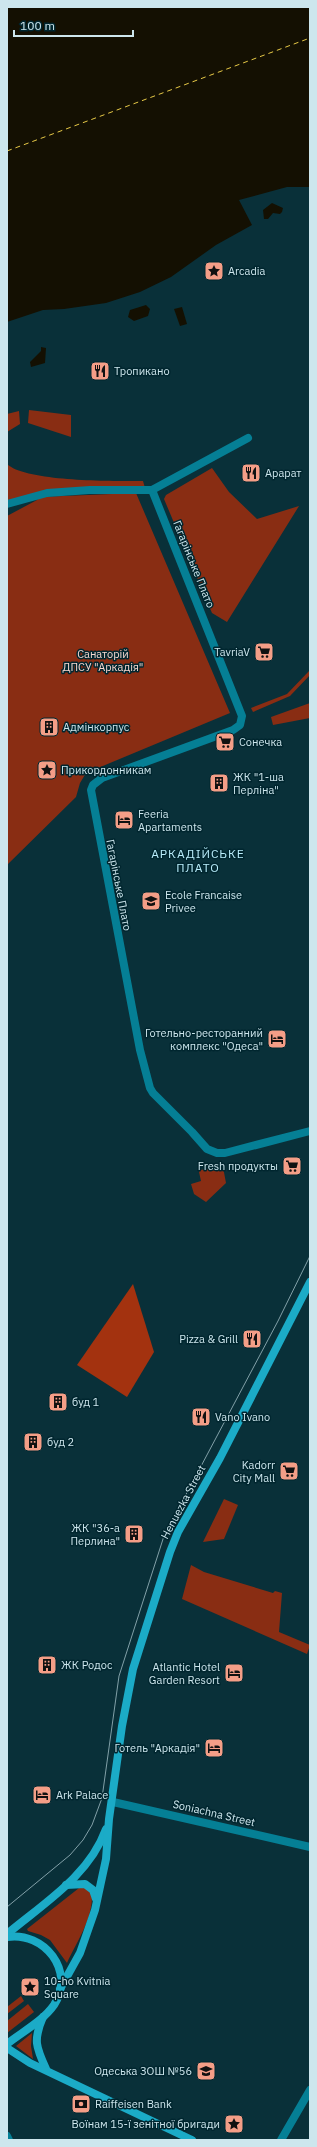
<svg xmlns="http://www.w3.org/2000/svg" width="317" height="2147" viewBox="0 0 317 2147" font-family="'IBM Plex Sans',sans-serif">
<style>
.green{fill:#892d13}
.forest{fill:#a3320f}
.water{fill:#141002}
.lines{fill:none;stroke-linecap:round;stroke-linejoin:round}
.ferry{stroke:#e7c947;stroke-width:1;stroke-dasharray:5 4;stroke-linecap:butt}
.minor{stroke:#057f95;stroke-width:8}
.tertiary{stroke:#057f95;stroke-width:8}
.secondary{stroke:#1babc7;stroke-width:8}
.tram{stroke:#82a0a8;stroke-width:1}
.labels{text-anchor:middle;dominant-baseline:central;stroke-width:3;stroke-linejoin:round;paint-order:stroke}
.poi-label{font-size:11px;fill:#cde6ed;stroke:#00262f;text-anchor:start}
.street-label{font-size:11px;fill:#cde6ed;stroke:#00262f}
.park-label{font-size:11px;fill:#f8d8d0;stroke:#00262f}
.neighbourhood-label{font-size:12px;letter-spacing:1px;fill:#b9edfb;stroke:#00262f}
</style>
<rect width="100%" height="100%" fill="#093039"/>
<g class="green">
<polygon points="29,410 71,415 71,437 28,423"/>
<polygon points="19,411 20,424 7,432 7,414"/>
<path d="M7 464C26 482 114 481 143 481L145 488H91L7 501Z"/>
<polygon points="212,468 229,492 257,519 299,506 227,622 212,613 164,499 166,495"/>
<polygon points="136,493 230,713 86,773 80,783 76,797 7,865 7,516 37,500 39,497"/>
<polygon points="310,670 310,675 290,696 253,712 251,708 287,694"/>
<polygon points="310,703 310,718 273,725 271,717"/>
<polygon points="223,1167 226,1183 206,1202 194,1194 191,1184 201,1181 199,1172 200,1170"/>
<polygon points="224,1499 238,1505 224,1539 203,1542"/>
<polygon points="191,1565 204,1572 273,1593 275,1591 282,1593 279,1632 310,1645 307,1654 182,1599"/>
<path d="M79 1888H86L92 1894C93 1919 77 1941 67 1963L50 1940 41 1935 28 1931 27 1929Z"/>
<polygon points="21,1996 24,2001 7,2014 7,2007"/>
<polygon points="28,2004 34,2012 7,2033 7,2021"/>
<polygon points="32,2033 31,2046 33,2059 16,2046"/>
</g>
<polygon class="forest" points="133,1284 154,1352 127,1397 77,1365"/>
<g class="water">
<polygon points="7,7 310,7 310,187 287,187 239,200 252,225 216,245 171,277 140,292 106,303 64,309 43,310 7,322"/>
<polygon points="272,203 283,208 282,212 280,214 273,213 268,219 264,219 263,210"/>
<polygon points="146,305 150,309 148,316 134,321 128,317 130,310"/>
<polygon points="182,307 187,324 180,326 174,309"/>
<polygon points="41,347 46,348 45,363 31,367 30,362 41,351"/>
</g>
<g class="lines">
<polyline class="ferry" points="7,151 310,38"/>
<g class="minor">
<polyline points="152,490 242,716 240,725 233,730 102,778 93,785 91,790 140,1050 150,1088 153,1093 192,1132 207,1149 217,1153 225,1153 310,1131"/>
<polyline points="7,504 47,493 90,490 152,490 248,438"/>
<polyline points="113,1802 310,1847"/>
</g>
<g class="tertiary">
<polyline points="7,2136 9,2140"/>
<polyline points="281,2140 310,2090"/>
</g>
<g class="secondary">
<polyline points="66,1885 85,1884 93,1890 96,1899"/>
<path d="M7 1934C44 1903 89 1876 106 1829"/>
<path d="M7 1937C44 1931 76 1971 54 2005 43 2021 22 2032 7 2044"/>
<polyline points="60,1989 80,1953 95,1910 106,1859 109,1819 122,1726 133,1669 170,1552 178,1532 220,1458 310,1282"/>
<path d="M43 2017C33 2040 36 2047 46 2069"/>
<polyline points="7,2048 30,2063 192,2140"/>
</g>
<polyline class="tram" points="7,1907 70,1855 83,1840 92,1825 102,1798 119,1676 164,1536 278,1321 310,1256"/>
</g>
<defs>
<symbol id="sight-square" viewBox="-11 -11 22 22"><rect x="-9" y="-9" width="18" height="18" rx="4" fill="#f49e87" stroke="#00262f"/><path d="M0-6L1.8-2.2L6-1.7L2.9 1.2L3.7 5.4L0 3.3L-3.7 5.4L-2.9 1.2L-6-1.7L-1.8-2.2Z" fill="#111"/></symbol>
<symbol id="restaurant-square" viewBox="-11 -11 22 22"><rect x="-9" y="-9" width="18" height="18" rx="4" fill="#f49e87" stroke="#00262f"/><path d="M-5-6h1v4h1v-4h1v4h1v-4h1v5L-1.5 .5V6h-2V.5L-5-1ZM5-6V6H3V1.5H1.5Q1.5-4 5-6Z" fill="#111"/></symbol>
<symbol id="supermarket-square" viewBox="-11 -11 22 22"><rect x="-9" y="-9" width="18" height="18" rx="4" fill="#f49e87" stroke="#00262f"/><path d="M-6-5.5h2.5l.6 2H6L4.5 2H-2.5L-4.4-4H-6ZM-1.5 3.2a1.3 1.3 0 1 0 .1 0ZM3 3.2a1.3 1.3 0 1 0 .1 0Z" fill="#111"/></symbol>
<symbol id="building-square" viewBox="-11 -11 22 22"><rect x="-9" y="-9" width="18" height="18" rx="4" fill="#f49e87" stroke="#00262f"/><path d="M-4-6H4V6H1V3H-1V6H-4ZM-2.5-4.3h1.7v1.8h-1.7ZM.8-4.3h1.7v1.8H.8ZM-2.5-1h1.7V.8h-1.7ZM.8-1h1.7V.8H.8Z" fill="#111"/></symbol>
<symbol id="hotel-square" viewBox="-11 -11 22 22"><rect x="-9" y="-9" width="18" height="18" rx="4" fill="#f49e87" stroke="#00262f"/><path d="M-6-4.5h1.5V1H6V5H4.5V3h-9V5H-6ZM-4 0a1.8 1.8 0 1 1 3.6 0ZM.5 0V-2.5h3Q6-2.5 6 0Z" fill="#111"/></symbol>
<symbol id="school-square" viewBox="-11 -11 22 22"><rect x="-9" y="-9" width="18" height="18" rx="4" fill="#f49e87" stroke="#00262f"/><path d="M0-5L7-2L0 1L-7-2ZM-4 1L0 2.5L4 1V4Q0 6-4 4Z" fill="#111"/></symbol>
<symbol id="bank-square" viewBox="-11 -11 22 22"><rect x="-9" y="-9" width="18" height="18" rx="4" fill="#f49e87" stroke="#00262f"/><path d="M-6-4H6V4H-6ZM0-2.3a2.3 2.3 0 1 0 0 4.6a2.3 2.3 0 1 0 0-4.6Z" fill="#111"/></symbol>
</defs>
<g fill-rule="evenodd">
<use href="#sight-square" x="203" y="260" width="22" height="22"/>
<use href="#restaurant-square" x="89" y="360" width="22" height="22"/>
<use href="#restaurant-square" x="240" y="462" width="22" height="22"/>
<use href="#supermarket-square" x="253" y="641" width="22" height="22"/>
<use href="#building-square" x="38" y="716" width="22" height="22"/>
<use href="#supermarket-square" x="214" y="731" width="22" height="22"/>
<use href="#sight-square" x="36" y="759" width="22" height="22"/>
<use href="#building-square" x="208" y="772" width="22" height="22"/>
<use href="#hotel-square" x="113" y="809" width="22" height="22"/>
<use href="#school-square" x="140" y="890" width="22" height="22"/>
<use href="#hotel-square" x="266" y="1028" width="22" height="22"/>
<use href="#supermarket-square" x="281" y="1155" width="22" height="22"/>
<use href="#restaurant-square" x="241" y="1328" width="22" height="22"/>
<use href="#building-square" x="47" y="1391" width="22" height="22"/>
<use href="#restaurant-square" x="190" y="1406" width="22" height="22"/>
<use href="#building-square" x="22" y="1431" width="22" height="22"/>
<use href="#supermarket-square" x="278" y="1460" width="22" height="22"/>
<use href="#building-square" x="123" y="1523" width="22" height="22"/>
<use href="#building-square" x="36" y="1654" width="22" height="22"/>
<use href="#hotel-square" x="223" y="1662" width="22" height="22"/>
<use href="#hotel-square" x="203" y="1737" width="22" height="22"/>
<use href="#hotel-square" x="31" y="1784" width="22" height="22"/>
<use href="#sight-square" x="19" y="1976" width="22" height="22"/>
<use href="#school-square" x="195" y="2060" width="22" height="22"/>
<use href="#bank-square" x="70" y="2093" width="22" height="22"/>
<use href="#sight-square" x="223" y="2113" width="22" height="22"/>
</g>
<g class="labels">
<g class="poi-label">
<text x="228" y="271">Arcadia</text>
<text x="114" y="371">Тропикано</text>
<text x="265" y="473">Арарат</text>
<text x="250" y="652" text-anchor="end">TavriaV</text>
<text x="63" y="727">Адмінкорпус</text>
<text x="239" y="742">Сонечка</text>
<text x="61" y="770">Прикордонникам</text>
<text x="233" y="777">ЖК "1-ша<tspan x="233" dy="13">Перліна"</tspan></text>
<text x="138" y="814">Feeria<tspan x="138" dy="13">Apartaments</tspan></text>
<text x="165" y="895">Ecole Francaise<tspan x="165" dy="13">Privee</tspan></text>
<text x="263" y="1033" text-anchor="end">Готельно-ресторанний<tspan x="263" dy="13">комплекс "Одеса"</tspan></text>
<text x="278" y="1166" text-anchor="end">Fresh продукты</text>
<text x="238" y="1339" text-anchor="end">Pizza &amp; Grill</text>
<text x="72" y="1402">буд 1</text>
<text x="215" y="1417">Vano Ivano</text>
<text x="47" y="1442">буд 2</text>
<text x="275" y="1465" text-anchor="end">Kadorr<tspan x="275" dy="13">City Mall</tspan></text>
<text x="120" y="1528" text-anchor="end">ЖК "36-а<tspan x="120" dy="13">Перлина"</tspan></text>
<text x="61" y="1665">ЖК Родос</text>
<text x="220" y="1667" text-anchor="end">Atlantic Hotel<tspan x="220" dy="13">Garden Resort</tspan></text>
<text x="200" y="1748" text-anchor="end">Готель "Аркадія"</text>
<text x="56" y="1795">Ark Palace</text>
<text x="44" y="1981">10-ho Kvitnia<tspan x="44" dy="13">Square</tspan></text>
<text x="192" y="2071" text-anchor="end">Одеська ЗОШ №56</text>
<text x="95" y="2104">Raiffeisen Bank</text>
<text x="220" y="2124" text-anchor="end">Воїнам 15-ї зенітної бригади</text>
</g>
<g class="street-label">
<text transform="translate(194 564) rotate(68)">Гагарінське Плато</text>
<text transform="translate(119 885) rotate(79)">Гагарінське Плато</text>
<text transform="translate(183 1502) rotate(-62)">Henuezka Street</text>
<text transform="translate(214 1813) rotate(13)">Soniachna Street</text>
</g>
<g class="park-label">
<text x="103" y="654">Санаторій<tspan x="103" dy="13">ДПСУ "Аркадія"</tspan></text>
</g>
<g class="neighbourhood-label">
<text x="198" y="853">АРКАДІЙСЬКЕ<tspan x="198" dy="14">ПЛАТО</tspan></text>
</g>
</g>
<rect width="317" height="2147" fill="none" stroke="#cde6ed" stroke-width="16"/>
<path d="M14 30v6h119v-6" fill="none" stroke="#cde6ed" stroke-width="2"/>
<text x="20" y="30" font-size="12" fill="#cde6ed" stroke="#00262f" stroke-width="3" paint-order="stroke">100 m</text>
</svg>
